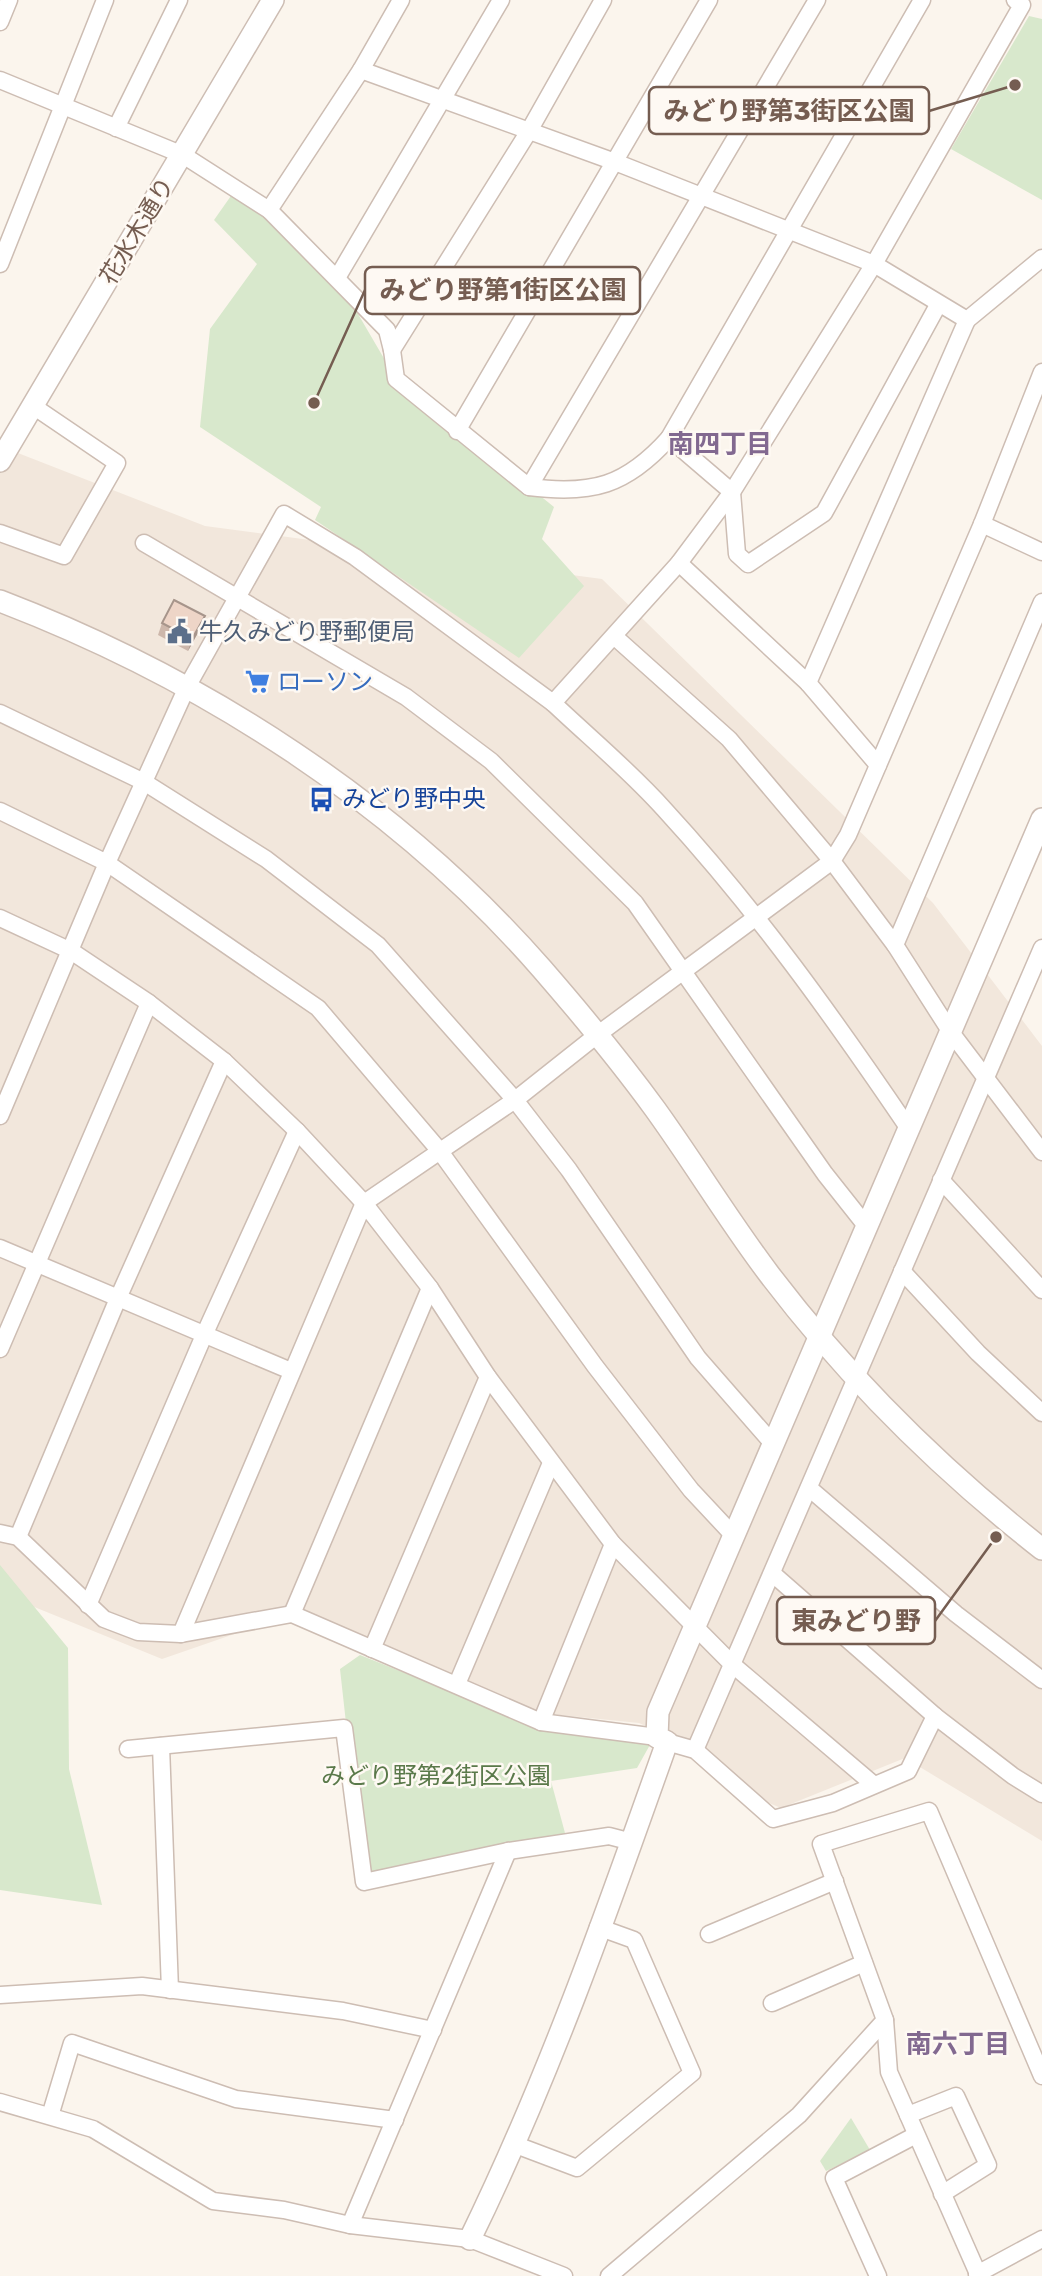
<svg xmlns="http://www.w3.org/2000/svg" width="1042" height="2276" viewBox="0 0 1042 2276" font-family="Rubik,'Noto Sans JP',sans-serif">
<style>
.residential{fill:#f2e7dc}
.green{fill:#d8e8cc}
.lines{fill:none;stroke-linecap:round;stroke-linejoin:round}
.minor-casing{stroke:#cdbdb3;stroke-width:19}
.tertiary-casing{stroke:#cdbdb3;stroke-width:24}
.minor{stroke:#fff;stroke-width:16}
.tertiary{stroke:#fff;stroke-width:21}
.wall{fill:#cdb7ab}
.shaded-wall{fill:#a7958b}
.building{fill:#eed5c7;stroke:#a7958b;stroke-width:2}
.labels{text-anchor:middle;dominant-baseline:central;stroke-width:5;stroke-linejoin:round;paint-order:stroke}
.street-label{font-size:24px;fill:#755d51;stroke:#fef9f3}
.service-label{font-size:24px;fill:#4e5e75;stroke:#fef9f3;text-anchor:start}
.shop-label{font-size:24px;fill:#366cbe;stroke:#fef9f3;text-anchor:start}
.transit-label{font-size:24px;fill:#164399;stroke:#fef9f3;text-anchor:start}
.park-label{font-size:24px;fill:#5a794a;stroke:#fef9f3}
.neighbourhood-label{font-size:26px;font-weight:bold;fill:#826990;stroke:#fef9f3}
.leader{fill:none;stroke:#755d51;stroke-width:2.5}
.callout-dot{fill:#755d51;stroke:#fef9f3;stroke-width:2.5}
.callout{fill:#fef9f3;stroke:#755d51;stroke-width:2.5}
.callout-label{font-size:26px;text-anchor:middle;font-weight:bold;fill:#755d51}
</style>
<rect width="100%" height="100%" fill="#fbf5ed"/>
<polygon class="residential" points="0,446 205,526 602,579 933,903 1042,1046 1042,1841 905,1758 781,1808 769,1803 709,1752 639,1723 560,1715 527,1708 292,1614 162,1659 0,1593"/>
<g class="green">
<polygon points="1029,16 1042,19 1042,200 951,149"/>
<polygon points="233,193 277,223 337,278 396,379 554,507 542,539 584,586 519,658 315,520 321,507 200,427 210,329 257,264 214,220"/>
<polygon points="0,1565 68,1648 69,1769 102,1905 0,1890"/>
<polygon points="360,1655 549,1731 651,1743 637,1768 551,1781 565,1833 558,1840 363,1876 340,1669"/>
<polygon points="851,2118 870,2150 826,2171 820,2161"/>
</g>
<g class="lines">
<defs>
<g id="minor">
<polyline points="922,0 669,438 732,492 737,554 748,564 824,513 938,305"/>
<polyline points="0,22 9,0"/>
<polyline points="361,70 615,162 874,264 967,320 1042,258"/>
<polyline points="0,80 183,155 269,210 387,330 392,350 529,131 603,0"/>
<polyline points="116,128 179,0"/>
<polyline points="269,210 361,70 401,0"/>
<polyline points="0,264 105,0"/>
<polyline points="337,278 501,0"/>
<polyline points="392,350 396,379 529,487 817,0"/>
<polyline points="457,431 709,0"/>
<path d="M529 487C592 495 626 486 669 438"/>
<polyline points="982,524 1042,552"/>
<polyline points="0,533 64,556 117,463 33,406"/>
<polyline points="144,543 406,697 491,761 635,903 825,1174 867,1227"/>
<polyline points="679,563 808,683 878,765"/>
<polyline points="615,637 729,739 832,861 895,945 950,1031 1042,1152"/>
<polyline points="808,683 967,320"/>
<path d="M553 703C590 738 630 771 664 809 756 909 833 1017 909 1129"/>
<polyline points="0,713 144,782 266,859 378,945 515,1100 569,1170 698,1358 774,1445"/>
<polyline points="0,811 107,863 318,1008 439,1150 595,1366 691,1490 734,1536"/>
<polyline points="0,918 71,951 149,1003 224,1061 297,1131 364,1203 430,1288 488,1377 613,1544 733,1665 873,1784"/>
<polyline points="895,945 1042,602"/>
<polyline points="0,1116 107,863 187,687 284,514 355,557 553,703 679,563 732,492 874,264 1022,5 1015,0"/>
<polyline points="941,1180 1042,1290"/>
<polyline points="0,1248 291,1371"/>
<polyline points="902,1271 978,1353 1042,1413"/>
<polyline points="0,1349 149,1003"/>
<polyline points="809,1488 956,1614 1042,1680"/>
<polyline points="0,1533 18,1537 104,1619 138,1632 181,1634 292,1614 541,1722 657,1737"/>
<polyline points="18,1537 119,1296 224,1061"/>
<polyline points="773,1574 935,1716"/>
<polyline points="88,1605 205,1333 297,1131"/>
<polyline points="292,1614 430,1288"/>
<polyline points="181,1634 364,1203 515,1100 597,1035 832,861 848,835 982,524 1042,372"/>
<polyline points="372,1649 488,1377"/>
<polyline points="457,1684 551,1463"/>
<polyline points="541,1722 613,1544"/>
<polyline points="667,1742 695,1750 773,1819 833,1803 908,1771 935,1716 1013,1776 1042,1794"/>
<polyline points="161,1746 170,1990"/>
<polyline points="128,1749 344,1728 364,1882 508,1851 609,1836 632,1842"/>
<polyline points="695,1750 1042,948"/>
<polyline points="709,1934 835,1881"/>
<polyline points="0,1995 142,1986 343,2011 433,2030"/>
<polyline points="772,2003 864,1963"/>
<polyline points="885,2020 889,2072 979,2276"/>
<polyline points="0,2102 93,2129 213,2201 284,2210 350,2225 470,2239 564,2276"/>
<polyline points="908,2115 956,2096 988,2165 942,2194"/>
<polyline points="50,2116 72,2043 236,2099 395,2120"/>
<polyline points="516,2145 577,2168 692,2073 634,1940 598,1927"/>
<polyline points="350,2225 508,1851"/>
<polyline points="977,2274 1042,2239"/>
<polyline points="609,2276 799,2115 885,2020 821,1844 929,1811 1042,2076"/>
<polyline points="878,2276 834,2178 916,2135"/>
</g>
<g id="tertiary">
<polyline points="0,461 273,0"/>
<path d="M0 601C204 679 398 804 542 969 581 1014 620 1061 655 1109 694 1163 729 1221 769 1274 848 1378 940 1469 1042 1549"/>
<path d="M470 2239C548 2080 608 1909 667 1742L657 1737 658 1712 1042 819"/>
</g>
</defs>
<use href="#minor" class="minor-casing"/>
<use href="#tertiary" class="tertiary-casing"/>
<use href="#minor" class="minor"/>
<use href="#tertiary" class="tertiary"/>
</g>
<polygon class="wall" points="205,616 200,629 188,651 158,635 162,623"/>
<polygon class="shaded-wall" points="205,616 200,629 188,651 192,639"/>
<polygon class="building" points="174,600 205,616 192,639 162,623"/>
<defs>
<symbol id="civic-bare" viewBox="-9 -9 18 18"><path d="M-.6-6.5H3V-4.5H.6V-3L4-1V1h2V6H-6V1h2V-1L-.6-3ZM-1.2 2.5V6h2.4V2.5Z" fill="#5c6f8a" stroke="#fef9f3" stroke-width="2.5" paint-order="stroke"/></symbol>
<symbol id="supermarket-bare" viewBox="-9 -9 18 18"><path d="M-6-5.5h2.5l.6 2H6L4.5 2H-2.5L-4.4-4H-6ZM-1.5 3.2a1.3 1.3 0 1 0 .1 0ZM3 3.2a1.3 1.3 0 1 0 .1 0Z" fill="#3f7fe0" stroke="#fef9f3" stroke-width="2.5" paint-order="stroke"/></symbol>
<symbol id="bus-bare" viewBox="-9 -9 18 18"><path d="M-5-6H5V4H4V6H2V4H-2V6H-4V4H-5ZM-3.5-4V0h7V-4ZM-3.5 1.2v1.5H-2V1.2ZM2 1.2v1.5H3.5V1.2Z" fill="#1a4fb4" stroke="#fef9f3" stroke-width="2.5" paint-order="stroke"/></symbol>
</defs>
<g fill-rule="evenodd">
<use href="#civic-bare" x="162" y="614" width="35" height="35"/>
<use href="#supermarket-bare" x="240" y="664" width="35" height="35"/>
<use href="#bus-bare" x="304" y="782" width="35" height="35"/>
</g>
<g class="labels">
<g class="street-label">
<text transform="translate(137 231) rotate(-59)">花水木通り</text>
</g>
<g class="service-label">
<text x="199" y="632">牛久みどり野郵便局</text>
</g>
<g class="shop-label">
<text x="277" y="682">ローソン</text>
</g>
<g class="transit-label">
<text x="342" y="799">みどり野中央</text>
</g>
<g class="park-label">
<text x="436" y="1776">みどり野第2街区公園</text>
</g>
<g class="neighbourhood-label">
<text x="720" y="444">南四丁目</text>
<text x="958" y="2044">南六丁目</text>
</g>
</g>
<path class="leader" d="M1015 85L929 111M314 403L365 290M996 1537L935 1621"/>
<g class="callout-dot">
<circle cx="1015" cy="85" r="7"/>
<circle cx="314" cy="403" r="7"/>
<circle cx="996" cy="1537" r="7"/>
</g>
<g class="callout">
<rect x="649" y="87" width="280" height="47" rx="7"/>
<rect x="365" y="267" width="275" height="47" rx="7"/>
<rect x="777" y="1597" width="158" height="47" rx="7"/>
</g>
<g class="callout-label">
<text x="789" y="120">みどり野第3街区公園</text>
<text x="503" y="299">みどり野第1街区公園</text>
<text x="856" y="1630">東みどり野</text>
</g>
</svg>
